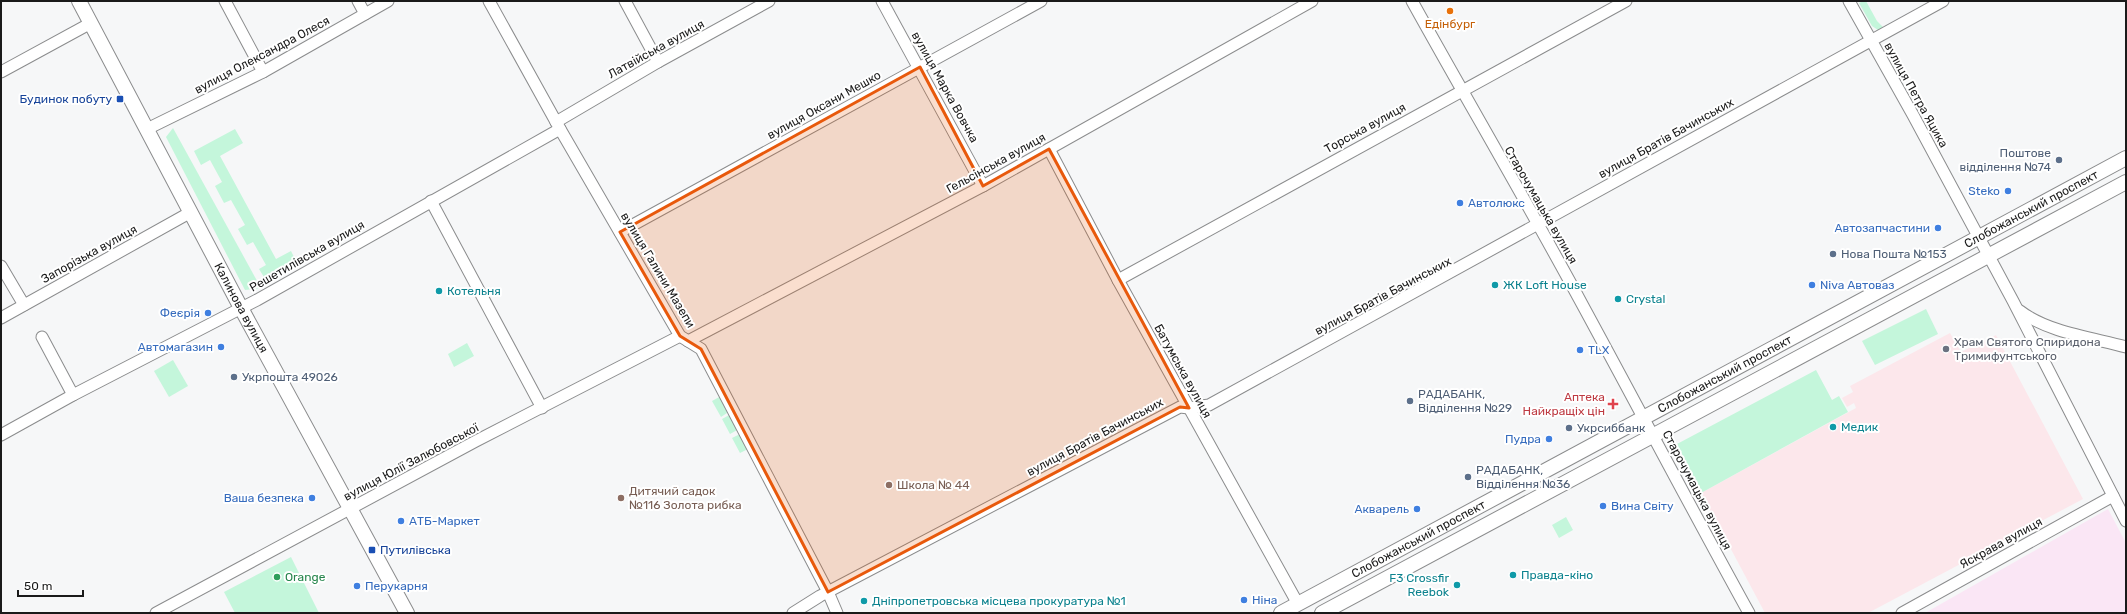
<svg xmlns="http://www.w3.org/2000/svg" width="2127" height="614" viewBox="0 0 2127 614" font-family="Rubik,sans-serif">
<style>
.commercial{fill:#fae6f5}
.medical{fill:#fce7eb}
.green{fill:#c4f6db}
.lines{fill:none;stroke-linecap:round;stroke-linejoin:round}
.minor-casing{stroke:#8b8c8d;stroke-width:13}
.major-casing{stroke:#8b8c8d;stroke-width:16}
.minor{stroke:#fff;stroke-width:11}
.major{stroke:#fff;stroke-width:14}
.marked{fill:#e8590c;fill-opacity:0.2;stroke:#e8590c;stroke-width:3;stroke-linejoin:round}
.food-dot{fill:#e8710a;stroke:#fff;stroke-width:1.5}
.transit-dot{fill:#1a4fb4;stroke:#fff;stroke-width:1.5}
.service-dot{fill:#5c6f8a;stroke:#fff;stroke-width:1.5}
.shop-dot{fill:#3f7fe0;stroke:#fff;stroke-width:1.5}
.culture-dot{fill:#0f9aa8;stroke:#fff;stroke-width:1.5}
.worship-dot{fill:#6b7280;stroke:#fff;stroke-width:1.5}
.health-dot{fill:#e0444e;stroke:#fff;stroke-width:1.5}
.education-dot{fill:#8d6e63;stroke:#fff;stroke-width:1.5}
.leisure-dot{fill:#2e9e5b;stroke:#fff;stroke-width:1.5}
.labels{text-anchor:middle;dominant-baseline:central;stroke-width:4;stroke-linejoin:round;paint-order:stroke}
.food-label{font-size:12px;fill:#c56008;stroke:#fff}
.street-label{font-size:12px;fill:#1a1a1a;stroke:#fff}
.transit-label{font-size:12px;fill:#164399;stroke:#fff;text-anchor:end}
.service-label{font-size:12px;fill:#4e5e75;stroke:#fff;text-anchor:start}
.shop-label{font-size:12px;fill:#366cbe;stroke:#fff;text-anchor:end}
.culture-label{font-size:12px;fill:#0d838f;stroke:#fff;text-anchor:start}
.worship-label{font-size:12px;fill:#5b616d;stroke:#fff;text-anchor:start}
.health-label{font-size:12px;fill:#be3a42;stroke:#fff;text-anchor:end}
.education-label{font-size:12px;fill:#785e54;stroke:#fff;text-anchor:start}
.leisure-label{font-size:12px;fill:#27864d;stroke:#fff;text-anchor:start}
</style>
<rect width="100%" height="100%" fill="#f6f7f8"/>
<polygon class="commercial" points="2108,509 2126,543 2126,613 1925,613"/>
<polygon class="medical" points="1950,333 1961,352 1996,335 2083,499 1868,613 1765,613 1701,493 1856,408 1854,403 1847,407 1842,398 1853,392 1850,386"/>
<g class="green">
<polygon points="1863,1 1866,1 1877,21 1884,28 1878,30 1872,26 1859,3"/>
<polygon points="173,128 261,288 245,290 166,137"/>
<polygon points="235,129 243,143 220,156 276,259 291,251 298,265 267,282 259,269 266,265 253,242 247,245 238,229 245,225 231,200 224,203 215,186 222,182 210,160 201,165 194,151"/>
<polygon points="1926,309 1938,334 1875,365 1862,341"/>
<polygon points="467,343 474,356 454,367 448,354"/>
<polygon points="173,360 188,386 169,397 154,371"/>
<polygon points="1816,370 1832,400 1839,396 1848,412 1701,493 1677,444"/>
<polygon points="721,396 730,411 721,417 712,401"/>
<polygon points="731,414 739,429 730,434 722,419"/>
<polygon points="742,433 750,448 740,453 732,438"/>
<polygon points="1566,517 1573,530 1559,538 1552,525"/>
<polygon points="291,557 319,613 235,613 224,592"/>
</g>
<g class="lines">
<defs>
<g id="minor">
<polyline points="225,1 263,72"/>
<polyline points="358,1 365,14"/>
<polyline points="489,1 560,129 680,336 701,349 828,592 837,613"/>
<polyline points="625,1 658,62"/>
<polyline points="882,1 983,186"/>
<path d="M1412 1C1468 102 1527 202 1582 304 1638 407 1692 510 1749 613"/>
<polyline points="1849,1 1913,115 2013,301 2126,521"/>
<polyline points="1,72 91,23"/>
<polyline points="556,122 658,62 769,1"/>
<polyline points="147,129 263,72 388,1"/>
<polyline points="1049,149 1118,280 1298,604"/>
<polyline points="431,201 542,408"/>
<polyline points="620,232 1041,1"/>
<polyline points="1,266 24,305"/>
<polyline points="1118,280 1626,1"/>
<path d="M2020 311C2047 332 2093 338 2126 347"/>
<polyline points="1,318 191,212"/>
<polyline points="42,337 73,395"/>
<polyline points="688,341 983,186 1312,1"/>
<polyline points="1,435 73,395 257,300 560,129"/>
<polyline points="156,613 476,441 680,336"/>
<path d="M793 613 820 596 1180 407 1189 408 1209 405C1455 272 1699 136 1943 1"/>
<polyline points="1902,613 2113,496"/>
</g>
<g id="major">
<path id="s1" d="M79 1 241 308 407 613"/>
<path id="s2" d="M1281 613 2126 158"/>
<polyline points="1322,613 2126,182"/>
</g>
</defs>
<use href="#minor" class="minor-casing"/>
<use href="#major" class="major-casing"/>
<use href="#minor" class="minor"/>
<use href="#major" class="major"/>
</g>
<path class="marked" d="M920 67 983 186 1049 149 1189 408 1180 407 828 592 701 349 680 336 620 232Z"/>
<circle class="food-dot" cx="1450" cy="11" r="4"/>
<g class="transit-dot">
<rect x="116" y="95" width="8" height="8" rx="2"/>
<rect x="368" y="546" width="8" height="8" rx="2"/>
</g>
<g class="service-dot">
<circle cx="2059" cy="160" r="4"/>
<circle cx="1833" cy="254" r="4"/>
<circle cx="234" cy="377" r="4"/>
<circle cx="1410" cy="401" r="4"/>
<circle cx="1569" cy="428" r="4"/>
<circle cx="1468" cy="477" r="4"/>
</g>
<g class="shop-dot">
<circle cx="2008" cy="191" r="4"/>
<circle cx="1460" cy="203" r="4"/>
<circle cx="1938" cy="228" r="4"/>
<circle cx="1812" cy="285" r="4"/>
<circle cx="208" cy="313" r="4"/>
<circle cx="221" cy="347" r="4"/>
<circle cx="1580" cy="350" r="4"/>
<circle cx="1549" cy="439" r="4"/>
<circle cx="312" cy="498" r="4"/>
<circle cx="1603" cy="506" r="4"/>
<circle cx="1417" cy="509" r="4"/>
<circle cx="401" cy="521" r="4"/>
<circle cx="357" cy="586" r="4"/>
<circle cx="1244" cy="600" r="4"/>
</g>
<g class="culture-dot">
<circle cx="1495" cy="285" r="4"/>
<circle cx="439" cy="291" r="4"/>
<circle cx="1618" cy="299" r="4"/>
<circle cx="1833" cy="427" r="4"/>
<circle cx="1513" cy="575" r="4"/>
<circle cx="1457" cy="585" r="4"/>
<circle cx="864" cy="601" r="4"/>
</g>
<circle class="worship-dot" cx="1946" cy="349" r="4"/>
<path class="health-dot" d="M1611 398h4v4h4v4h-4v4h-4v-4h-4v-4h4z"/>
<g class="education-dot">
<circle cx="889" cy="485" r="4"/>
<circle cx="621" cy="498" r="4"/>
</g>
<circle class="leisure-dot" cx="277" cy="577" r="4"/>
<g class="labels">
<g class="food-label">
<text x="1450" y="24">Едінбург</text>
</g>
<g class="street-label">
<text transform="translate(656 49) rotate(-29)">Латвійська вулиця</text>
<text transform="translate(262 55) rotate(-28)">вулиця Олександра Олеся</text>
<text transform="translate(945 87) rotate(61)">вулиця Марка Вовчка</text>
<text transform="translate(1916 95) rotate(61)">вулиця Петра Яцика</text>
<text transform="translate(824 105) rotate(-29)">вулиця Оксани Мешко</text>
<text transform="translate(1365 128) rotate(-29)">Торська вулиця</text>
<text transform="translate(1666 138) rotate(-29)">вулиця Братів Бачинських</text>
<text transform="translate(996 163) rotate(-29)">Гельсінська вулиця</text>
<text transform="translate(1541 205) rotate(60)">Старочумацька вулиця</text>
<text stroke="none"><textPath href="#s2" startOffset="852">Слобожанський проспект</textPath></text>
<text transform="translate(89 254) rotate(-29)">Запорізька вулиця</text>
<text transform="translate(307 256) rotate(-30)">Решетилівська вулиця</text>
<text transform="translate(658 270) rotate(59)">вулиця Галини Мазепи</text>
<text transform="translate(1383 296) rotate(-28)">вулиця Братів Бачинських</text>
<text stroke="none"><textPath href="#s1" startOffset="347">Калинова вулиця</textPath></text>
<text transform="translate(1183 371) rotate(61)">Батумська вулиця</text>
<text stroke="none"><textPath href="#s2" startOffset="504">Слобожанський проспект</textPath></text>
<text transform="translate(1095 437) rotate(-28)">вулиця Братів Бачинських</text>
<text transform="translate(411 462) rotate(-28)">вулиця Юлії Залюбовської</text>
<text transform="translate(1697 490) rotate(62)">Старочумацька вулиця</text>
<text stroke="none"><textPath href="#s2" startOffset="156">Слобожанський проспект</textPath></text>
<text transform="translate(2001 543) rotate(-29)">Яскрава вулиця</text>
</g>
<g class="transit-label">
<text x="112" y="99">Будинок побуту</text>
<text x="380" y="550" text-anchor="start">Путилівська</text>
</g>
<g class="service-label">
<text x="2051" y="153" text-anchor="end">Поштове<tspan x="2051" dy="14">відділення №74</tspan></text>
<text x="1841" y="254">Нова Пошта №153</text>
<text x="242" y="377">Укрпошта 49026</text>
<text x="1418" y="394">РАДАБАНК,<tspan x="1418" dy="14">Відділення №29</tspan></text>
<text x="1577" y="428">Укрсиббанк</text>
<text x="1476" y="470">РАДАБАНК,<tspan x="1476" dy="14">Відділення №36</tspan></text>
</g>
<g class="shop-label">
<text x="2000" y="191">Steko</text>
<text x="1468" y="203" text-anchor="start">Автолюкс</text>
<text x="1930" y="228">Автозапчастини</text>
<text x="1820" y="285" text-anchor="start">Niva Автоваз</text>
<text x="200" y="313">Феєрія</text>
<text x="213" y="347">Автомагазин</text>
<text x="1588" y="350" text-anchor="start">TLX</text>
<text x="1541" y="439">Пудра</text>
<text x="304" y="498">Ваша безпека</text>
<text x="1611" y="506" text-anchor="start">Вина Світу</text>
<text x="1409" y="509">Акварель</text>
<text x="409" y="521" text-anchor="start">АТБ-Маркет</text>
<text x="365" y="586" text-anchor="start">Перукарня</text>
<text x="1252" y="600" text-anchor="start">Ніна</text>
</g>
<g class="culture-label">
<text x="1503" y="285">ЖК Loft House</text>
<text x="447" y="291">Котельня</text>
<text x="1626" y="299">Crystal</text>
<text x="1841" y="427">Медик</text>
<text x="1521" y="575">Правда-кіно</text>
<text x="1449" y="578" text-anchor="end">F3 Crossfir<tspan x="1449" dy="14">Reebok</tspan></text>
<text x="872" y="601">Дніпропетровська місцева прокуратура №1</text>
</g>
<g class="worship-label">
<text x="1954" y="342">Храм Святого Спиридона<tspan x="1954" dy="14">Тримифунтського</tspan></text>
</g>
<g class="health-label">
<text x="1605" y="397">Аптека<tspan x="1605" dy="14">Найкращiх цiн</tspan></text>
</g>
<g class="education-label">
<text x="897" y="485">Школа № 44</text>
<text x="629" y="491">Дитячий садок<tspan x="629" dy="14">№116 Золота рибка</tspan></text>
</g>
<g class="leisure-label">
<text x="285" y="577">Orange</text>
</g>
</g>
<rect width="2127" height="614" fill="none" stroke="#1a1a1a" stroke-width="4"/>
<path d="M18 590v6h65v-6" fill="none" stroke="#1a1a1a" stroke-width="2"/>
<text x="24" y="590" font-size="12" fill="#1a1a1a" stroke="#ffffff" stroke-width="3" paint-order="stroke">50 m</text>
</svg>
